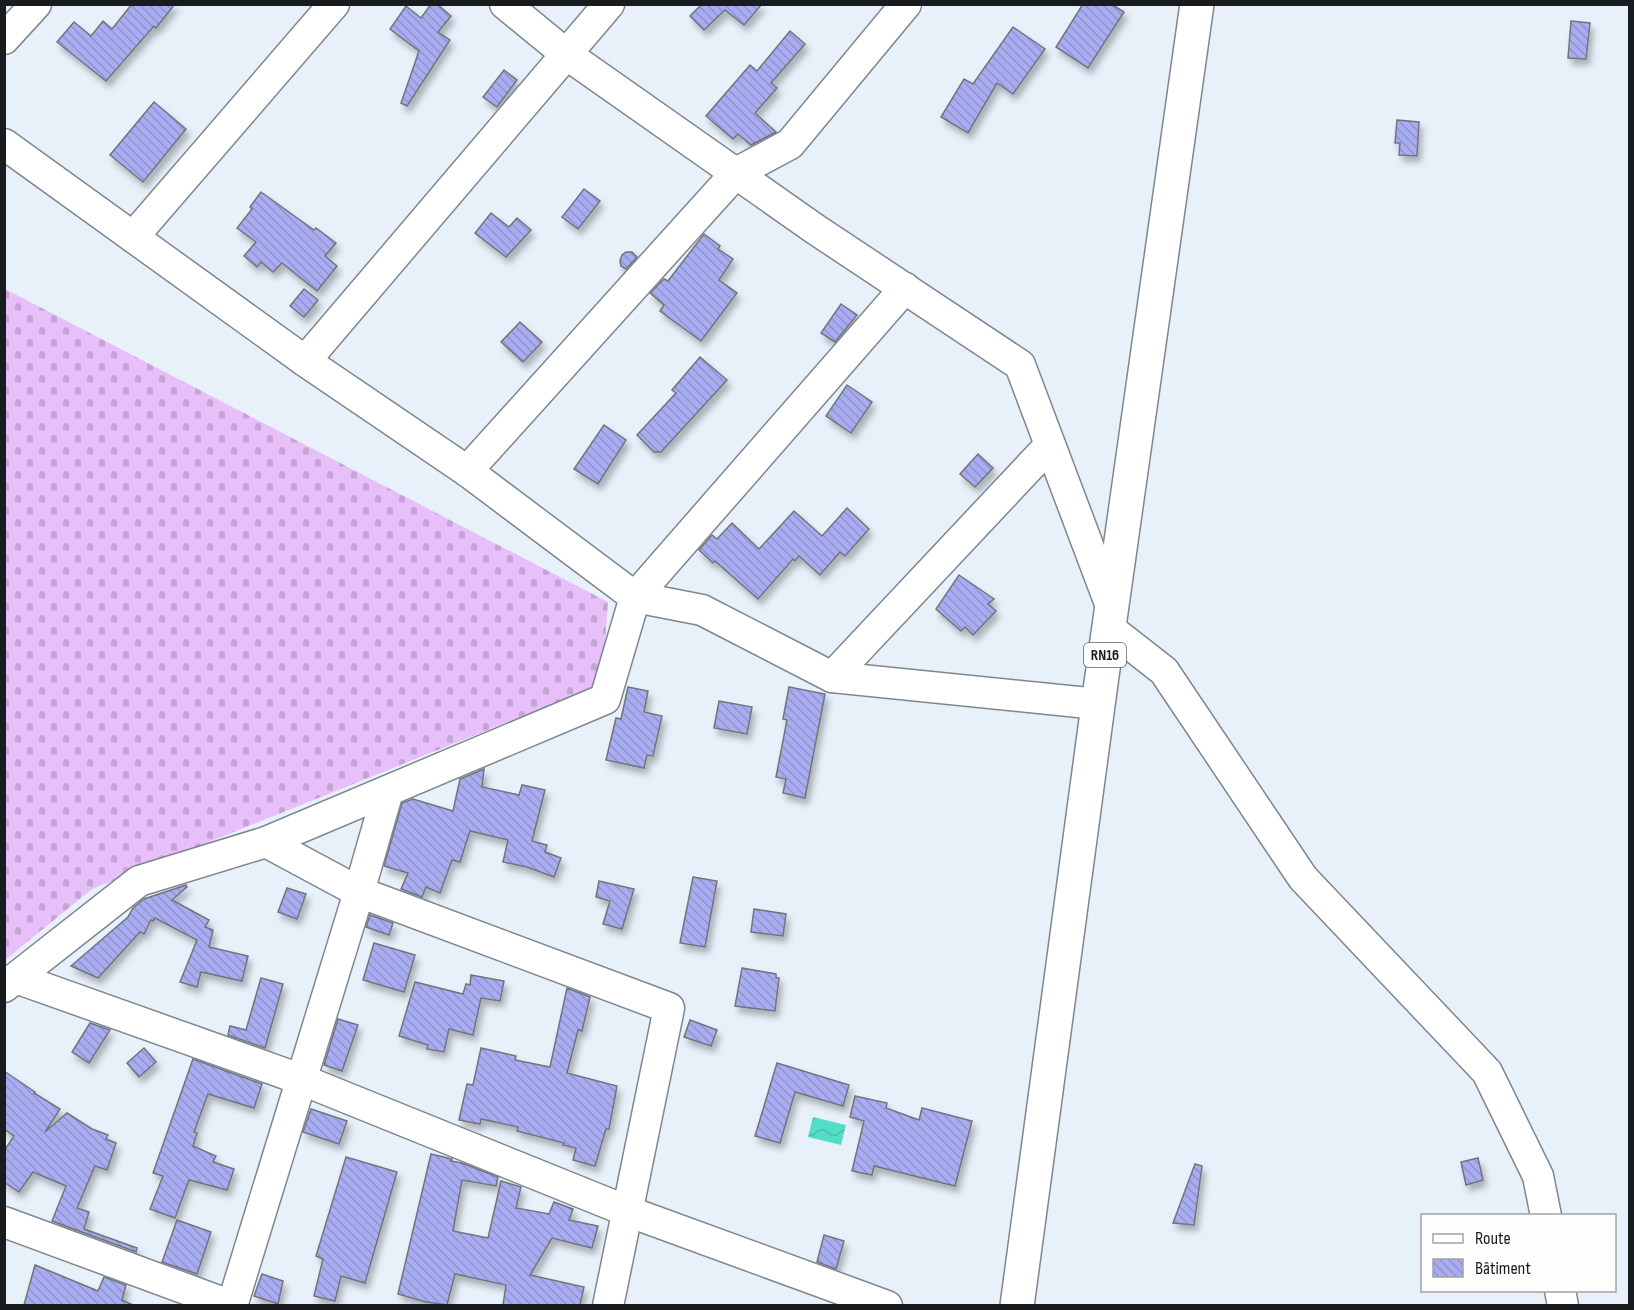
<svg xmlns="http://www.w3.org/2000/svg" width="1634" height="1310" viewBox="0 0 1634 1310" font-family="'Sofia Sans Condensed',sans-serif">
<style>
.cemetery{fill:url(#cemetery-stones)}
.water{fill:url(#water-waves)}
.building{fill:url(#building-back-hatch);stroke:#72737d;stroke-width:1.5;filter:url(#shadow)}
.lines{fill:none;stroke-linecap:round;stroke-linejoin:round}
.minor-casing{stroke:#7e868e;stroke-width:33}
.major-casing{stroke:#7e868e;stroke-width:36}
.minor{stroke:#fff;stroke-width:30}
.major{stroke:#fff;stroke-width:33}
.labels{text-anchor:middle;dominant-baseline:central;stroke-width:4.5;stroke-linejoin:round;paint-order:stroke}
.shield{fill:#fdfdfd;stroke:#5d6062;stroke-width:1.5}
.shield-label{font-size:15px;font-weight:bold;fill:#191c1f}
</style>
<defs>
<pattern id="cemetery-stones" width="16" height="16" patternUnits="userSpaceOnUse" patternTransform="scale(1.5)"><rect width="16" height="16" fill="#e7c0fa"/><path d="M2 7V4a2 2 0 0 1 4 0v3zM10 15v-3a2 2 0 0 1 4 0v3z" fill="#c6a4d6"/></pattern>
<pattern id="water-waves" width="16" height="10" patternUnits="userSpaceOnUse" patternTransform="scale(1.5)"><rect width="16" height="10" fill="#53ddc7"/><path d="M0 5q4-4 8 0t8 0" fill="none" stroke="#48bdaa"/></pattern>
<pattern id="building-back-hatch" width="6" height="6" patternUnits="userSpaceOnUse" patternTransform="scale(1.5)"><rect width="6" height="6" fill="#a8acf1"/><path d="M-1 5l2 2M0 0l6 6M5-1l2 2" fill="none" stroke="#9093ce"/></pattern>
<filter id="shadow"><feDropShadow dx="3.5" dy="6" stdDeviation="3" flood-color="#0004"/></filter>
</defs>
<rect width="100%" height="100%" fill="#e8f1fa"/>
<polygon class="cemetery" points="5,289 608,602 602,684 92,889 5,960"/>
<polygon class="water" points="813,1117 846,1125 841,1145 808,1137"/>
<g class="building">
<polygon points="132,4 175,4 156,28 154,26 106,81 57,42 74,22 91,36 103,21 112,29"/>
<polygon points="431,4 437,4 451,16 438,32 450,40 407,106 401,103 419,51 390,29 406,6 421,18"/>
<polygon points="702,4 762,4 744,25 725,10 704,30 690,16"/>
<polygon points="1083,4 1111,4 1124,12 1088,68 1056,47"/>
<polygon points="1571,21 1590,23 1586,59 1568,58"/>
<polygon points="1013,27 1045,49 1013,94 997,83 968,133 941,117 964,79 973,84"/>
<polygon points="790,31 805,44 771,83 777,88 755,113 776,132 751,145 738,134 733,139 706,116 750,65 757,71"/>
<polygon points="504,70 517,80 497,107 483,97"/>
<polygon points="154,102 186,129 143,182 110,155"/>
<polygon points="1397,120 1419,122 1417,156 1399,155 1400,143 1395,143"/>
<polygon points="584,189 600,201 578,229 562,217"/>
<polygon points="261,192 314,230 316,228 336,243 325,256 337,266 317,291 282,263 273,272 261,262 257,267 244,256 256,242 237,228 252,209 250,207"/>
<polygon points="491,213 509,227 517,218 531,230 506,257 475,233"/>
<polygon points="704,234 720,246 718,249 733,259 719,280 737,293 701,341 660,311 664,305 650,293 664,279 668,281"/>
<polygon points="626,252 632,252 637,257 626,269 621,266 620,261 622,255"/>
<polygon points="304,289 318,300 304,317 290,306"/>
<polygon points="841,304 857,315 835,342 821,333"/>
<polygon points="520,322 542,342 523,362 501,342"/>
<polygon points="700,357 727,380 661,452 654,452 637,435 676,393 672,390"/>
<polygon points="847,385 872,402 851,433 826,416"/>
<polygon points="604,425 626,440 598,484 574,469"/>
<polygon points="978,454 993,468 975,487 960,474"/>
<polygon points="847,508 869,529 845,556 840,552 820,575 799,556 795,561 793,559 758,599 715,561 713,563 699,550 712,535 717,539 732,523 759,549 794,511 822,536"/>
<polygon points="959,575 994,599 988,604 996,611 973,635 965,627 961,631 936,609"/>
<polygon points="628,687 648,691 644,712 662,716 653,756 647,755 644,768 606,760 616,718 621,719"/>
<polygon points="789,687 825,694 805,798 783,793 786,779 776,777 787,720 783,719"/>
<polygon points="719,701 752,707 747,734 714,728"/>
<polygon points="484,769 482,787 519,795 522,785 545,790 532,841 547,845 545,852 561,858 554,877 527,867 503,862 508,840 470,831 460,862 452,860 440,893 426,887 422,897 401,889 408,873 384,866 402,803 413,799 453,811 460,779"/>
<polygon points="693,877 717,881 705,947 680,943"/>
<polygon points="599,881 634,889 622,929 603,924 610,901 596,897"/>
<polygon points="186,885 187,887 172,900 209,920 205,927 213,930 209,947 248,956 242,981 201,972 197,987 180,982 197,940 155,918 153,921 151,920 144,934 140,932 98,978 71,966 128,917 133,908 144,899"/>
<polygon points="287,888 306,894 297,919 278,912"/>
<polygon points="754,909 786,914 783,936 751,932"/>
<polygon points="370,915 393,923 389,935 366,927"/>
<polygon points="374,943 415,955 404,992 363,980"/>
<polygon points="742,968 776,974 776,978 779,978 775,1011 735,1006"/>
<polygon points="471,975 504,981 500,1001 481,998 473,1035 449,1029 444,1052 427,1049 428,1045 399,1036 415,982 463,994 466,984 470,985"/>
<polygon points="261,978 283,984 265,1048 228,1035 230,1026 246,1030"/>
<polygon points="567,988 590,997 582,1031 578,1030 567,1073 617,1086 609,1129 606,1129 595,1166 573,1160 576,1148 563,1145 564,1143 517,1131 518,1127 481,1119 480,1124 459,1120 467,1084 473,1085 481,1048 516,1056 515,1060 550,1067"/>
<polygon points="338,1019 358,1025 342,1071 324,1065"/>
<polygon points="690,1020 717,1030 711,1046 684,1037"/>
<polygon points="90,1023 110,1030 89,1063 72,1052"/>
<polygon points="144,1048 156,1062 139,1077 127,1063"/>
<polygon points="193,1059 262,1084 254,1108 208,1094 194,1132 197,1133 193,1146 216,1156 213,1162 234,1169 227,1190 189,1180 175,1218 150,1209 163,1176 153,1173"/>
<polygon points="777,1063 849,1085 843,1106 795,1092 780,1143 755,1136"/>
<polygon points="4,1071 35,1092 34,1093 60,1109 45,1132 67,1113 92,1129 108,1135 106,1139 116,1143 107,1170 95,1166 77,1208 89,1212 84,1229 137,1248 136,1252 52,1221 66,1186 33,1172 19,1192 4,1182 4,1151 14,1136 4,1129"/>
<polygon points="855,1096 887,1103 886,1108 919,1120 922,1108 972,1121 955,1186 874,1166 872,1175 852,1171 864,1121 850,1117"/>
<polygon points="311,1109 347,1121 339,1144 303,1132"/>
<polygon points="431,1154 452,1159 451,1161 462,1163 498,1177 496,1186 462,1180 453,1231 488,1238 501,1181 521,1187 516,1208 549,1214 554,1202 573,1209 569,1220 598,1226 592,1248 552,1238 530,1275 584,1287 580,1305 503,1305 506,1285 455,1274 447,1305 426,1302 398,1294"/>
<polygon points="346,1157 397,1172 365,1283 341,1276 335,1301 314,1296 323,1259 316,1256"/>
<polygon points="1478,1158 1483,1180 1466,1185 1461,1162"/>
<polygon points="1195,1164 1202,1166 1194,1225 1173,1223"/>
<polygon points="177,1220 211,1232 197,1274 162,1262"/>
<polygon points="824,1235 844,1241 836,1269 817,1262"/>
<polygon points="35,1265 98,1291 104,1277 126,1285 122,1300 133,1305 24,1305"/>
<polygon points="262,1274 283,1281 278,1304 254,1296"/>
</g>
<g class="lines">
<defs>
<g id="minor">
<polyline points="505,4 566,54 815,229 1020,365 1112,609"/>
<polyline points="4,39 36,4"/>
<polyline points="4,144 305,361 467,471 635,597 905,288"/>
<polyline points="133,237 334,4"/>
<polyline points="305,361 609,4"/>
<polyline points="467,471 736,173 790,144 906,4"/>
<polyline points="1109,628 1164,671 1303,878 1487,1072 1538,1176 1546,1216"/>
<polyline points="832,677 1050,445"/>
<polyline points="266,842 359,892 669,1008 608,1306"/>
<polyline points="16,978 300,1079 627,1211 887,1306"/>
<polyline points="4,987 139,881 266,842 605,699 635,597 702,610 832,677 1098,704"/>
<polyline points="4,1222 232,1306 359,892 388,791"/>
<polyline points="1560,1290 1563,1306"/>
</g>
<polyline id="major" points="1017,1306 1101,683 1197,4"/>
</defs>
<use href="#minor" class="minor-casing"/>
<use href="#major" class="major-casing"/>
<use href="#minor" class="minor"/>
<use href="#major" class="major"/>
</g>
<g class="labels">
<rect class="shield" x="1084" y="643" width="42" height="24" rx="4.5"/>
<g class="shield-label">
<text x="1105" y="655">RN16</text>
</g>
</g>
<rect width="1634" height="1310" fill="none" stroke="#191c1f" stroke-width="12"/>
<rect x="1421" y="1214" width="195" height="78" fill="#fdfdfd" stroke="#a2a3a4" stroke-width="1.5"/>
<rect x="1433" y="1234" width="30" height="9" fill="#ffffff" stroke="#a2a3a4" stroke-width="1.5"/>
<text x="1475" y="1244" font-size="18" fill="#191c1f">Route</text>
<rect x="1433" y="1259" width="30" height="18" fill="url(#building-back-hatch)" stroke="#a2a3a4" stroke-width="1.5"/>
<text x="1475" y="1274" font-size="18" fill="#191c1f">Bâtiment</text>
</svg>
